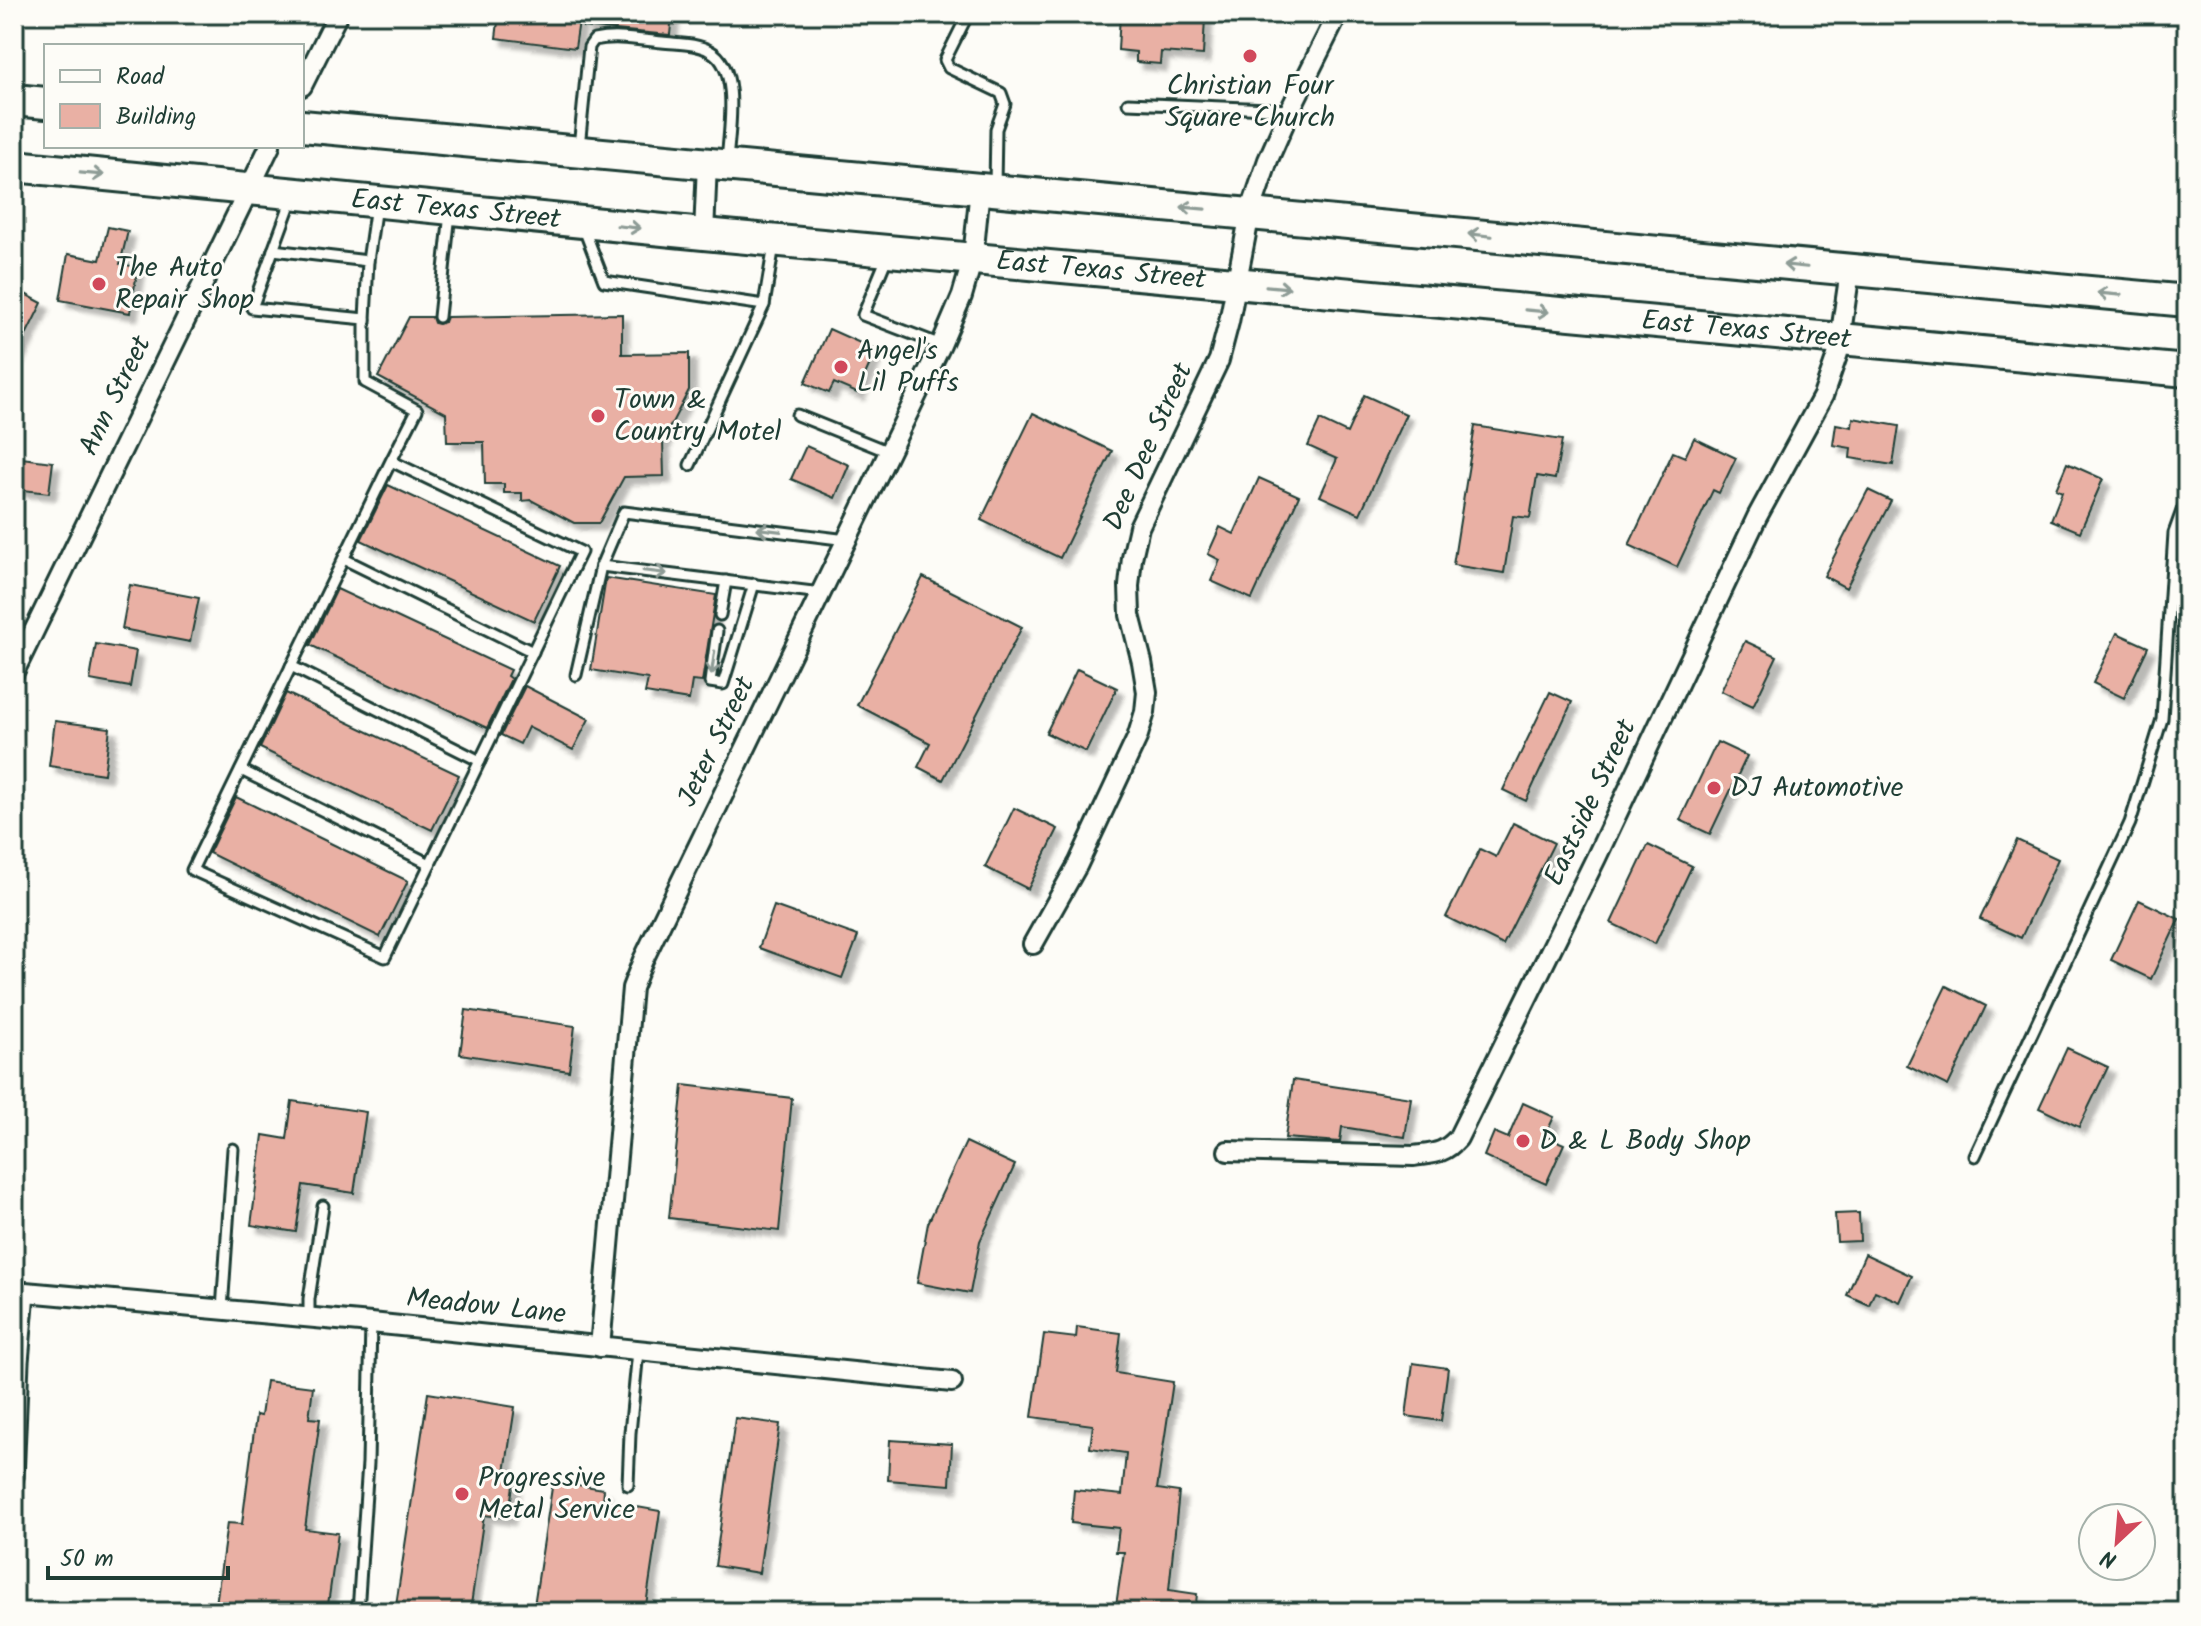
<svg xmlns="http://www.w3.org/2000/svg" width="2201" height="1626" viewBox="0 0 2201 1626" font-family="Kalam,sans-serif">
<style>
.building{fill:#e9b0a4;stroke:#1f3d34;stroke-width:2;filter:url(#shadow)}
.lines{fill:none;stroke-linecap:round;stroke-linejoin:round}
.service-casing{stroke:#1f3d34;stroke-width:15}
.minor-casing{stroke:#1f3d34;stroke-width:24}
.primary-casing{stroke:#1f3d34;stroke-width:36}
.service{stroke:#fdfcf7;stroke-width:9}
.minor{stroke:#fdfcf7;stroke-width:18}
.primary{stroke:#fdfcf7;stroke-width:30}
.oneway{stroke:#8e9c96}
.poi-dot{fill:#d1495b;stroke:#fdfcf7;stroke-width:3}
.labels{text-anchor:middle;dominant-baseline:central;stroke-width:6;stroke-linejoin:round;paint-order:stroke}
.poi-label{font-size:28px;fill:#1f3d34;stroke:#fdfcf7;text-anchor:start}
.street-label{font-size:28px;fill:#1f3d34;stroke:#fdfcf7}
</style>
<defs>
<filter id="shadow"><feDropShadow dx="7" dy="7" stdDeviation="2" flood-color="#0004"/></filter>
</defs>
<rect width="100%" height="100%" fill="#fdfcf7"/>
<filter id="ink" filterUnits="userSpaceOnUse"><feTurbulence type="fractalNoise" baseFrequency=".0125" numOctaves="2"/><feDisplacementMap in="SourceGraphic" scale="16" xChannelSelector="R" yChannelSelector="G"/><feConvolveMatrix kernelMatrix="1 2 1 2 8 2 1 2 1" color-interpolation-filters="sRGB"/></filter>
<g filter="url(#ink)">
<g class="building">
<polygon points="499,14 580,14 575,48 496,38"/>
<polygon points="584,14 672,14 670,35 583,27"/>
<polygon points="1120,14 1205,18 1203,55 1161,52 1160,64 1136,62 1136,52 1118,50"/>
<polygon points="108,227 128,231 120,264 138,267 130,313 60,300 68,254 100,260"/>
<polygon points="14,288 42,303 14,359"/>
<polygon points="622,314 622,354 689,353 689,390 663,440 664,476 624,477 599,523 574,523 531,500 522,501 522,493 504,493 504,484 485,484 484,442 447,442 446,413 378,377 409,317 432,317 434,323 439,324 445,322 447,317"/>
<polygon points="829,329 876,350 857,393 834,383 829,393 805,383"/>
<polygon points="1364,395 1406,414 1360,514 1320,496 1337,459 1308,446 1320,420 1347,433"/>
<polygon points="1033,413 1112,451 1060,558 981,520"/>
<polygon points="1853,418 1899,426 1893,465 1850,458 1851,448 1833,445 1836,424 1852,427"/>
<polygon points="1475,426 1562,440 1555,479 1537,476 1530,518 1513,516 1504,573 1453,565"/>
<polygon points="1694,438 1736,458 1719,493 1713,490 1677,567 1629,545 1673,452 1685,457"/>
<polygon points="806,446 849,465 835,498 791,479"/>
<polygon points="14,457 53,462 49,493 14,489"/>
<polygon points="2067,463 2103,479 2080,532 2051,520 2062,492 2056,489"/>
<polygon points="1259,478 1299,496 1252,599 1211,581 1220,560 1208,554 1220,527 1234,534"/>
<polygon points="388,485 560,566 534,621 361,540"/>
<polygon points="1868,490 1891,501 1846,588 1824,576"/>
<polygon points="923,577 1022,627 943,780 918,767 930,743 857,705"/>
<polygon points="606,578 716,595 702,682 692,681 689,700 645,693 648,679 591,670"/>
<polygon points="130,585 199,598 190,642 122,629"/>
<polygon points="337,589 510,670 507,676 511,679 487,728 310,645"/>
<polygon points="2117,633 2148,647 2124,698 2093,683"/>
<polygon points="1745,641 1777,656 1753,706 1721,691"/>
<polygon points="96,644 136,651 130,687 90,680"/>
<polygon points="1077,669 1117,688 1086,752 1046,733"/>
<polygon points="525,686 589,719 573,750 528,727 520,744 501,735"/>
<polygon points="1550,692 1572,702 1526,801 1503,790"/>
<polygon points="286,693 459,775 432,830 260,748"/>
<polygon points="55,721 110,728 104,774 49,766"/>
<polygon points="1717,742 1747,756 1710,834 1680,820"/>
<polygon points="236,797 408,881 380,937 209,853"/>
<polygon points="1014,808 1058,829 1028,889 985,867"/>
<polygon points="1513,823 1554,843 1503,945 1446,917 1480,849 1496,857"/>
<polygon points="2017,840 2058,859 2021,938 1980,919"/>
<polygon points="1648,845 1692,866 1655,944 1611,923"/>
<polygon points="2139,900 2179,919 2151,979 2111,960"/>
<polygon points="774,906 858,936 842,978 759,948"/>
<polygon points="1946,986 1986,1006 1948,1086 1907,1066"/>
<polygon points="466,1010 575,1026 569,1071 460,1054"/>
<polygon points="2067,1048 2108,1067 2079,1127 2039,1108"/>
<polygon points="1293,1080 1411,1098 1405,1137 1342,1127 1340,1142 1285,1138"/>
<polygon points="683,1085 792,1098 779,1231 669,1218"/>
<polygon points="292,1101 366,1112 354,1193 303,1185 296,1232 251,1225 263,1135 287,1139"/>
<polygon points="1523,1103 1554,1117 1545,1136 1564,1144 1546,1184 1484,1156 1494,1132 1508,1138"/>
<polygon points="966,1142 1015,1165 980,1241 970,1293 917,1283 928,1223"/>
<polygon points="1859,1213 1860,1241 1837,1242 1835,1214"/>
<polygon points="1865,1254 1912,1276 1900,1302 1875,1291 1869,1305 1847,1295"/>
<polygon points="1077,1327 1121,1333 1116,1373 1173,1382 1157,1489 1179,1492 1169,1590 1197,1594 1195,1612 1115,1612 1124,1552 1116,1552 1119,1528 1071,1523 1074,1490 1122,1495 1126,1453 1090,1448 1093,1425 1032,1417 1044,1334 1076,1338"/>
<polygon points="1413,1363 1448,1368 1441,1421 1406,1416"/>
<polygon points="266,1381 313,1387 309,1418 320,1419 305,1529 338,1533 327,1612 215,1612 227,1523 242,1524 256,1415 261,1416"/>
<polygon points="428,1393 515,1407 505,1472 515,1473 508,1518 484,1515 470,1612 395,1612"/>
<polygon points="735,1418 780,1424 759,1573 715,1566"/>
<polygon points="890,1440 952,1444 950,1485 888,1480"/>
<polygon points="553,1481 604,1489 603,1501 660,1511 645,1612 533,1612"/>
</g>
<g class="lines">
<defs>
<g id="service">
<polyline points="968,14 945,60 949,68 1001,93 1005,104 996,129 995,186"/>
<polyline points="1128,103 1290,110"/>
<path d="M579 147 589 47 594 40C617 35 639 40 662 42 678 44 696 43 710 51 741 67 729 132 727 161"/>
<polyline points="293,196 252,308 365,319 365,382 417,410 391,461 192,870 385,957 581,552 391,461"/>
<polyline points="584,229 604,281 764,305 690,465"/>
<polyline points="273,250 368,261 365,319"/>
<polyline points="888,255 863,315 941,345"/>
<polyline points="368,261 376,205"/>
<polyline points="764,305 774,245"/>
<polyline points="439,317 450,213"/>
<polyline points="797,415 889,452"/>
<polyline points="344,559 533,652"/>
<polyline points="821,593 601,566 624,512 847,540"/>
<polyline points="720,615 726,581"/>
<polyline points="717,631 710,682 723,684 754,584"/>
<polyline points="291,666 480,761"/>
<polyline points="576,675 601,566"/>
<polyline points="241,770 430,864"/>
<polyline points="1975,1156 2130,823 2162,719 2174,533 2187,497"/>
<polyline points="222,1310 233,1149"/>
<polyline points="309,1317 309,1299 323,1206"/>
<polyline points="628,1485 630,1433 638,1351"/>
<polyline points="14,1491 18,1477 23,1362 29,1292"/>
<polyline points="358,1612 368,1463 371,1323"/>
</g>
<g id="minor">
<polyline points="302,86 338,14"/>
<polyline points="704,234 707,163"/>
<polyline points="14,672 270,146"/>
<polyline points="1033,944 1078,864 1137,738 1145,712 1147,692 1142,662 1130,615 1129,586 1132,558 1139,527 1219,360 1229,322 1250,213 1268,160 1290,110 1338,14"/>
<path d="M1228 1151 1414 1156C1434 1153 1444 1154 1458 1138L1596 858 1757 517 1823 396 1838 353 1850 271"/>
<polyline points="14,1291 371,1323 952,1382"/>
<polyline points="600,1347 632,988 643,960 941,345 962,296 973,258 980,188"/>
</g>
<g id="primary">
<polyline points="14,100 46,103"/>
<polyline points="302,126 2187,301"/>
<path id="s1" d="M14 166 704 234 2187 371"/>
</g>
</defs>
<use href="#service" class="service-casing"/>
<use href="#minor" class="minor-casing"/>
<use href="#primary" class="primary-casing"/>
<use href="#service" class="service"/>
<use href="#minor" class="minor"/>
<use href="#primary" class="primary"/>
</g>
<defs><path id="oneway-shaft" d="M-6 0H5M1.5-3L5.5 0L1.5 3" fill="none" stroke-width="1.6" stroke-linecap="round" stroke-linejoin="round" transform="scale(2)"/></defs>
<g class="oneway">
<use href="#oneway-shaft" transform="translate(92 174) rotate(5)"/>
<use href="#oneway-shaft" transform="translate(1193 208) rotate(-175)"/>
<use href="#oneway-shaft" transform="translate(629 227) rotate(6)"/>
<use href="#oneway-shaft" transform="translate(1480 235) rotate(-174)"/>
<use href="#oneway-shaft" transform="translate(1795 266) rotate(-174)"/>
<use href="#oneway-shaft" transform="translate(1278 287) rotate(5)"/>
<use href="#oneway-shaft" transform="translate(2109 294) rotate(-175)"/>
<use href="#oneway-shaft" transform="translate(1537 311) rotate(5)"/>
<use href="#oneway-shaft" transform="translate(769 530) rotate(-173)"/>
<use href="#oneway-shaft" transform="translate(655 572) rotate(7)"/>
<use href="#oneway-shaft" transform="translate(713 663) rotate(98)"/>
</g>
</g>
<g class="poi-dot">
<circle cx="1250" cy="56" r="8"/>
<circle cx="99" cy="284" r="8"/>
<circle cx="841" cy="367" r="8"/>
<circle cx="598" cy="416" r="8"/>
<circle cx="1714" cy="788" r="8"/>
<circle cx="1523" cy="1141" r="8"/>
<circle cx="462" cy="1494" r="8"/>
</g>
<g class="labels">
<g class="poi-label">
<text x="1250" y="86" text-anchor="middle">Christian Four<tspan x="1250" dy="32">Square Church</tspan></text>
<text x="115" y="268">The Auto<tspan x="115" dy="32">Repair Shop</tspan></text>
<text x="857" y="351">Angel's<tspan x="857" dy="32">Lil Puffs</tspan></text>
<text x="614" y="400">Town &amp;<tspan x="614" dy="32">Country Motel</tspan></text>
<text x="1730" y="788">DJ Automotive</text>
<text x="1539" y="1141">D &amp; L Body Shop</text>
<text x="478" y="1478">Progressive<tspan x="478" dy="32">Metal Service</tspan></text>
</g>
<g class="street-label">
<text stroke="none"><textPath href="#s1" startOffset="444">East Texas Street</textPath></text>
<text stroke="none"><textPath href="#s1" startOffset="1092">East Texas Street</textPath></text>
<text stroke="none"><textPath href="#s1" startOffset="1740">East Texas Street</textPath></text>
<text transform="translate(116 396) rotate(-64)">Ann Street</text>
<text transform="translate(1149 447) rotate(-66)">Dee Dee Street</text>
<text transform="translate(717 742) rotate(-64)">Jeter Street</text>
<text transform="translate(1591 803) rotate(-65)">Eastside Street</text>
<text transform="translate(486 1307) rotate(6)">Meadow Lane</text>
</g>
</g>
<rect width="2201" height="1626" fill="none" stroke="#fdfcf7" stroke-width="48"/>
<rect x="24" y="24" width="2153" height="1578" fill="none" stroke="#1f3d34" stroke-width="3" filter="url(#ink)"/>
<rect x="44" y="44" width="260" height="104" fill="#fdfcf7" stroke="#a4b0a9" stroke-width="2"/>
<rect x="60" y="70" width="40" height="12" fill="#fdfcf7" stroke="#a4b0a9" stroke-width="2"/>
<text x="116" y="84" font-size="24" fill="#1f3d34">Road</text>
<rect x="60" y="104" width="40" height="24" fill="#e9b0a4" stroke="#a4b0a9" stroke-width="2"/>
<text x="116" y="124" font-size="24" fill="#1f3d34">Building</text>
<g transform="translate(2117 1542) rotate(206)"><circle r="38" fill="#fdfcf7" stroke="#a4b0a9" stroke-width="2"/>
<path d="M0-6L14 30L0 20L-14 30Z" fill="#d1495b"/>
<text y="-12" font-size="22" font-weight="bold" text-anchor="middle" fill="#1f3d34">N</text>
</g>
<path d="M48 1566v12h180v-12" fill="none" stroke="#1f3d34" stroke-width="4"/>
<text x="60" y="1566" font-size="24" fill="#1f3d34" stroke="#fdfcf7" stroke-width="6" paint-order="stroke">50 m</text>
</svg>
